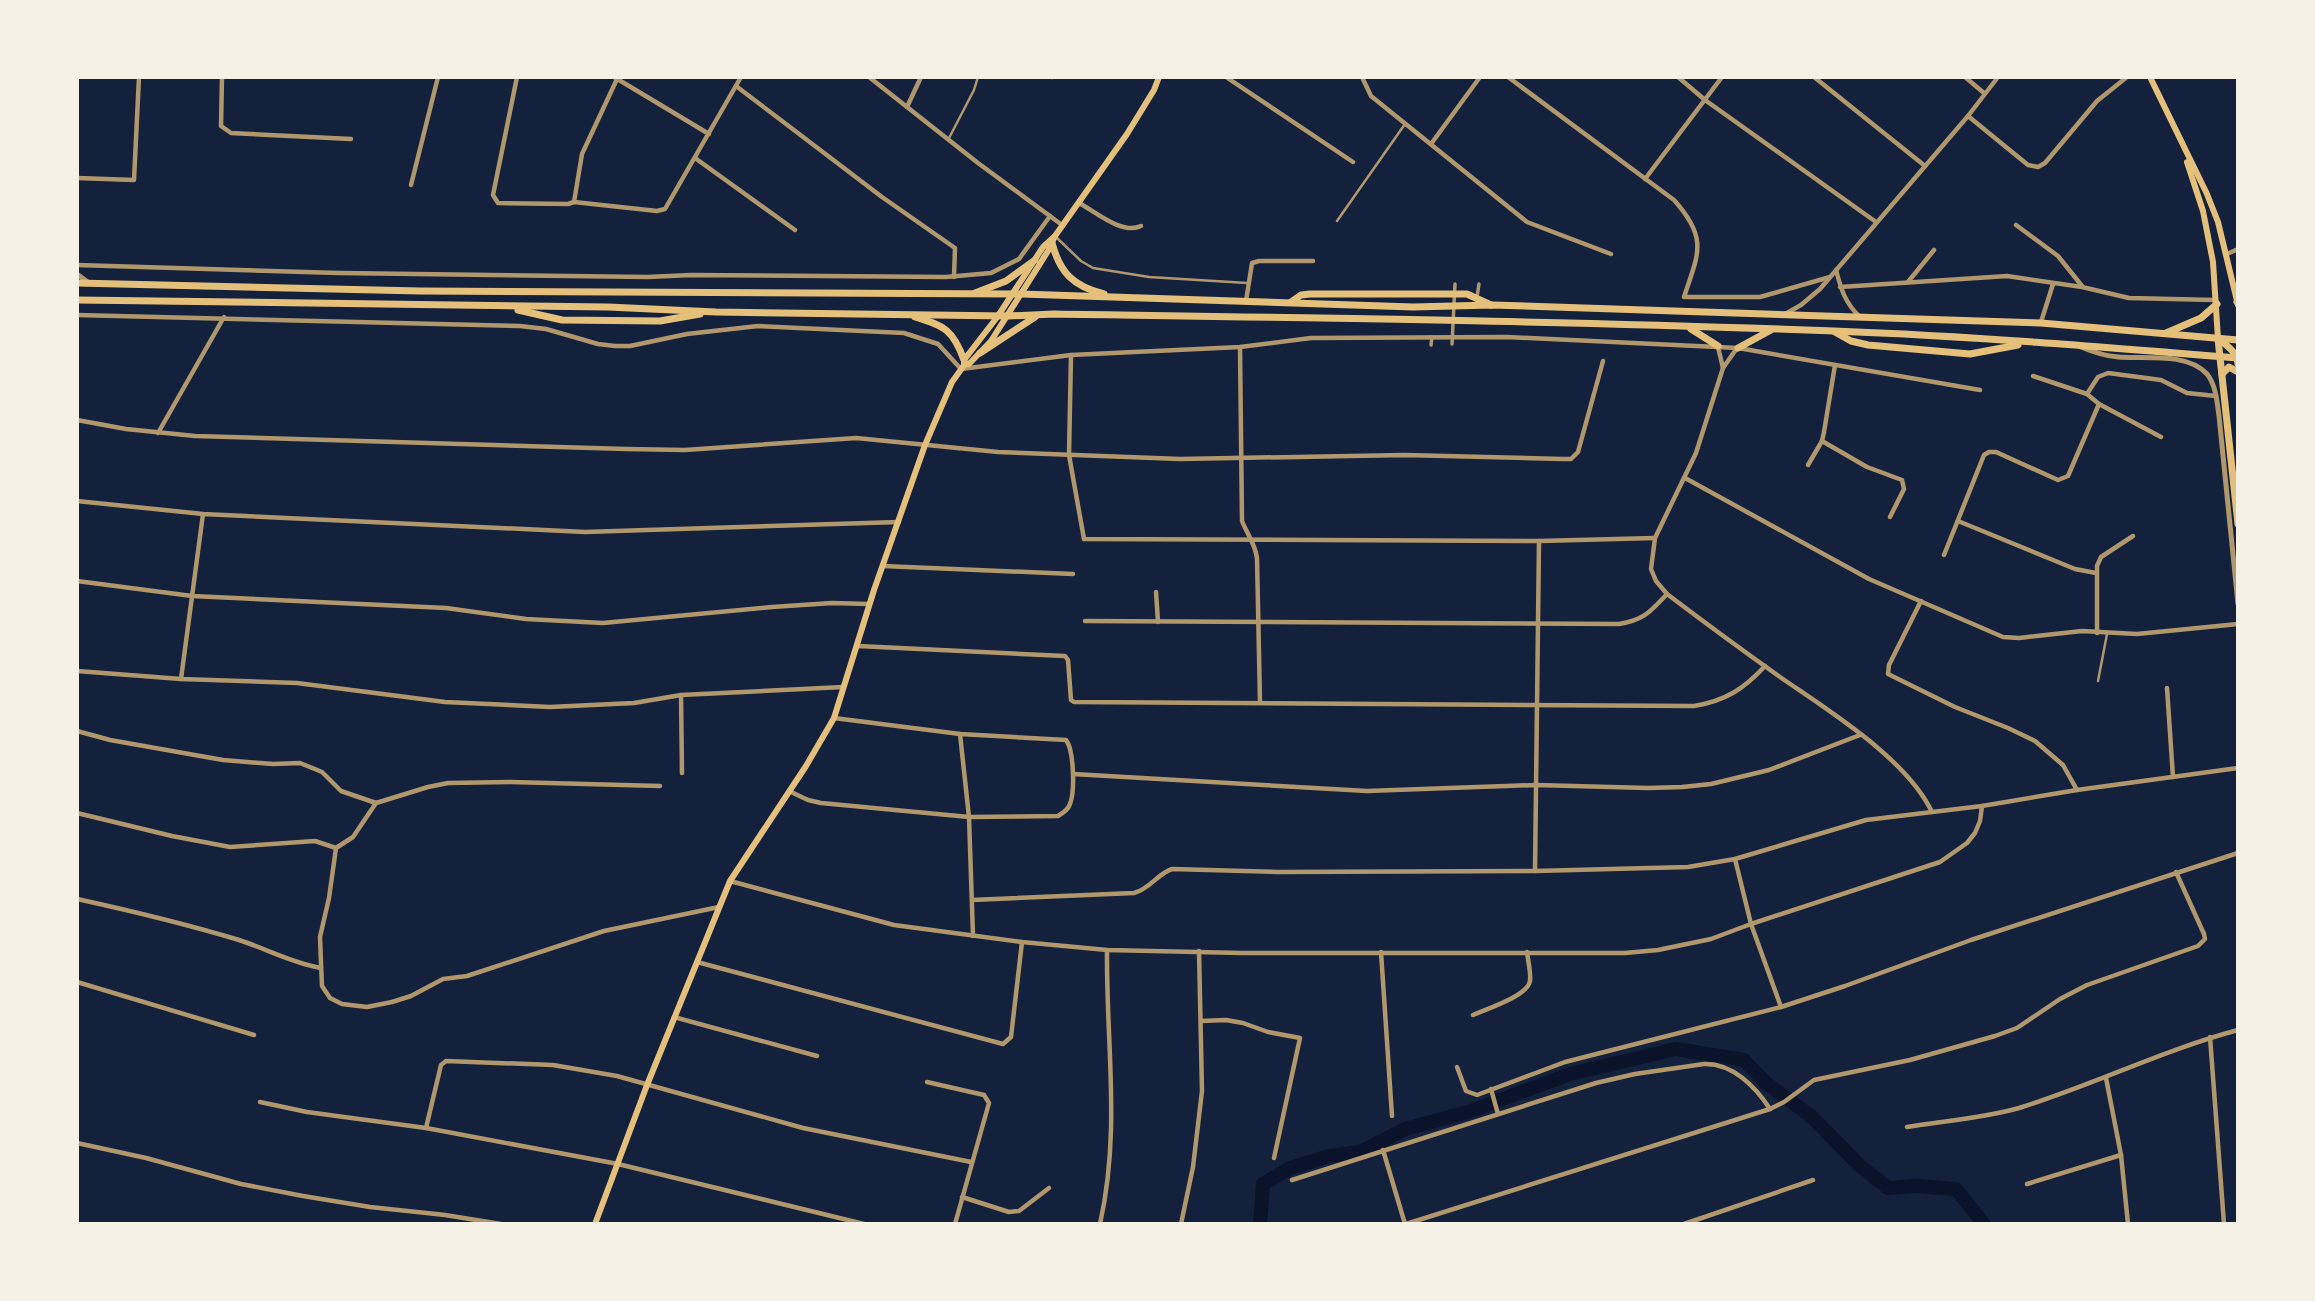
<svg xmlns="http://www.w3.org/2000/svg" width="2315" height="1301" viewBox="0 0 2315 1301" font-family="Mulish,sans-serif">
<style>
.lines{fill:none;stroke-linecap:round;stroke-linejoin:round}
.river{stroke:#0b132b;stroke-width:14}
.service{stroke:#b1986c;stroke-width:2.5}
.pedestrian{stroke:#b1986c;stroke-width:3.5}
.minor{stroke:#b1986c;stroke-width:4.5}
.tertiary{stroke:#b1986c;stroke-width:5}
.secondary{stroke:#e5c07b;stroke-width:6}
.primary{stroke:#e5c07b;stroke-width:7}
.trunk{stroke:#e5c07b;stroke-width:7}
</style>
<rect width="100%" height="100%" fill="#14213d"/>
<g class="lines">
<polyline class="river" points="1260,1224 1263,1184 1290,1168 1329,1156 1360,1152 1405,1129 1468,1112 1570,1074 1676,1049 1744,1060 1766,1083 1812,1117 1859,1165 1888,1188 1916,1186 1956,1189 1984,1224"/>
<g class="service">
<polyline points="1052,78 1053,77"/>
<polyline points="948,140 974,90 978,77"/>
<polyline points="1337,221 1405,124"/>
<polyline points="1057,238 1081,261 1093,268 1149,277 1247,283"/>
<polyline points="2098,681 2107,634"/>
</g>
<g class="pedestrian">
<polyline points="1477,297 1479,284"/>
<polyline points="1452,344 1455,284"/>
<polyline points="1431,345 1432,337"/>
</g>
<g class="minor">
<polyline points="222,77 221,126 231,133 351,139"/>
<polyline points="517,77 493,195 498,203 568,204 574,202 657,211 665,209 741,77"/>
<polyline points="614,77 709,134"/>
<polyline points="869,77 978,163 1062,225"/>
<polyline points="1226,77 1353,162"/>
<polyline points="1362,77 1371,96 1527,222 1611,254"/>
<path d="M1508 77 1674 200C1709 239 1698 254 1684 297H1760L1830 277"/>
<polyline points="1678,77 1705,100 1876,222"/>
<polyline points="1814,77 1925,166"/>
<polyline points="1965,77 1984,93"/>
<polyline points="736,86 882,197 955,248 954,277"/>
<polyline points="907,107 921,77"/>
<polyline points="1968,116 2028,165 2038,167 2045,163 2097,101 2127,77"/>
<polyline points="1431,144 1480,77"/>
<polyline points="695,158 795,230"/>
<polyline points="77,178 134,180 139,77"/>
<polyline points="1645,179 1722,77"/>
<polyline points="411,185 438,77"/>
<polyline points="574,202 582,154 617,79"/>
<path d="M1079 203C1096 212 1122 235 1141 226"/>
<polyline points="2016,225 2058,256 2082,286"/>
<polyline points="2227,254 2238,249"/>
<polyline points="77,265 339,273 648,277 691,275 946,277 991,273 1019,259 1050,216"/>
<path d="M1836 270C1841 289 1845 303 1860 317"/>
<polyline points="1908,282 1934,250"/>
<polyline points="1840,287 2007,276 2082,287 2129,298 2215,300"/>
<polyline points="1246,301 1252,263 1259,261 1313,261"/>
<polyline points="1785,314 1801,305 1820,289 1968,116 1998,77"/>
<polyline points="77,315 520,326 546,329 598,344 615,346 630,346 687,334 758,326 904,333 938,344 961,369 1071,355 1240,347 1311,338 1507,337 1738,348 1980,390"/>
<polyline points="2041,322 2053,284"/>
<path d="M1240 347 1242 521C1247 534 1255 543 1257 558L1260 702"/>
<polyline points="1718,347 1723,368"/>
<path d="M1737 348 1723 368 1696 453 1655 538 1651 569 1656 581 1667 594C1704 622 1742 650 1780 677 1829 711 1906 758 1932 812"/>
<polyline points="1071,355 1069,455 1084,539 1539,541 1655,538"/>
<polyline points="2033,376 2087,394 2099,404 2161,437"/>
<polyline points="2087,394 2098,377 2108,373 2161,380 2187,393 2216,396"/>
<polyline points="77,420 126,429 195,436 626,449 685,450 856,438 998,452 1180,459 1405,455 1563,459 1571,459 1578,452 1603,361"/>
<polyline points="158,433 224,317"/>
<polyline points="1822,441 1867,467 1902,480 1904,489 1890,517"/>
<polyline points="1808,465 1822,441 1824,432 1835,365"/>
<polyline points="1685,478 1869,579 2003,637 2019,638 2082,631 2137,634 2238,624"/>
<polyline points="77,501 203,514 585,532 899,522"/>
<polyline points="1958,521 2075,569 2096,573"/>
<polyline points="1944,555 1984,455 1989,452 1996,452 2058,480 2068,476 2099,404"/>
<polyline points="883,566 1073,574"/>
<polyline points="77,581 192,596 446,608 526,619 603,623 772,607 832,603 869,604"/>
<polyline points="1156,592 1158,622"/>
<polyline points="1921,601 1889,665 1888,674 1955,707 2008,728 2035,741 2063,765 2077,790"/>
<path d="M1085 621 1619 624C1644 620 1650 612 1667 594"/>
<polyline points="2097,633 2097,566 2101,557 2133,536"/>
<path d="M858 646 1065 656 1068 660 1071 700 1074 702 1694 706C1725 701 1744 689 1765 666"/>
<polyline points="77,671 181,679 297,683 445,702 550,707 634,703 681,695 843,687"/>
<polyline points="181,679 203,514"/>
<polyline points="2167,688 2173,777"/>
<polyline points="681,695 682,773"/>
<polyline points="77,731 110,740 223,760 273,764 300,763 322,772 341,791 376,803"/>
<polyline points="960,734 969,817 973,936"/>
<polyline points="1073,774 1367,791 1536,785 1648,788 1682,787 1711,784 1769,770 1860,735"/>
<polyline points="660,786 511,782 448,783 428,787 376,803 353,837 336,848 329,898 320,937 321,963 322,986 330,998 342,1004 367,1007 392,1002 411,996 443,979 467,976 604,931 719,907"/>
<path d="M789 791 808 800 821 803 969 817 1058 816C1063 813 1068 810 1070 804 1075 791 1074 750 1066 740L960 734 834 718"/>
<polyline points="77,813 172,836 230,847 315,841 336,848"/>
<polyline points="1735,859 1751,924 1781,1007"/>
<polyline points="1535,871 1539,541"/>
<polyline points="730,881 894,925 1022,942 1107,950 1242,953 1625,953 1658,950 1711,939 1751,924 1940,862 1967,843 1975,833 1980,821 1982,806"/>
<path d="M77 899C132 911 186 924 239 940 267 949 292 963 321 968"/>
<path d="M972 900 1134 893C1150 889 1157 874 1172 869L1277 872 1535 871 1688 867 1735 859 1866 820 1982 806 2077 790 2238 768"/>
<polyline points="1381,952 1392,1116"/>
<polyline points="697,962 1003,1044 1011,1037 1022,942"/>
<polyline points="77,982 254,1035"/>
<path d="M1473 1015C1486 1009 1528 996 1530 981 1531 972 1528 961 1527 952"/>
<polyline points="674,1017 817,1056"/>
<polyline points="1201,1021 1226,1020 1243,1023 1268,1032 1300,1038 1274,1158"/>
<polyline points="2210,1037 2224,1224"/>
<polyline points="1457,1067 1466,1091 1477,1095 1565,1062 1781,1007 1845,986 1971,940 2238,853"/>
<polyline points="2106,1078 2121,1155 2128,1224"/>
<polyline points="927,1082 984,1095 989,1103 955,1224"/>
<polyline points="1491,1089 1498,1114"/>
<polyline points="260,1102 307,1112 426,1128 618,1164 864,1224"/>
<path d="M1907 1127C1944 1121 1984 1118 2019 1108 2093 1085 2163 1050 2238 1030"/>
<polyline points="426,1128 441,1065 446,1061 553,1065 617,1076 803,1128 971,1162"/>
<polyline points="77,1143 146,1158 241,1184 303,1196 370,1207 445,1215 501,1224"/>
<polyline points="1383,1150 1405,1224"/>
<path d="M1292 1180 1596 1083 1635 1074 1704 1064C1732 1063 1755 1086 1770 1109"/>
<polyline points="2027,1184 2121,1155"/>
<polyline points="962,1197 1009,1212 1019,1211 1049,1188"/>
<path d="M1100 1224C1121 1130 1106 1044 1107 950"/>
<polyline points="1181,1224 1193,1167 1202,1091 1199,951"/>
<polyline points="1406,1224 1770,1109 1784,1102 1814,1080 1910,1060 1995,1036 2017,1028 2060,999 2087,985 2198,946 2205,939 2204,934 2176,872"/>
<polyline points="1684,1224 1813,1180"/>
</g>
<g class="tertiary">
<polyline points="77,274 89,283"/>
<path d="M2081 347C2093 352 2105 356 2118 357 2144 359 2187 352 2207 374 2216 385 2217 402 2219 416L2238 604"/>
</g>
<g class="secondary">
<polyline points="2150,77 2207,194 2218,222 2238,305"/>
<polyline points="2187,162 2203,211 2213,262 2218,339"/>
<polyline points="964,363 964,360 998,316 1043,247 1055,236 1127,134 1154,90 1159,77"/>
<polyline points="595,1224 647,1085 730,881 806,766 834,718 874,590 925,445 952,382 965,364 969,364 991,341 1048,251 1055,236"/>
</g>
<polyline class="primary" points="2218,339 2238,524"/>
<g class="trunk">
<path d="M1052 243C1060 273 1073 286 1104 294"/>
<polyline points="77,283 420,291 1021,294 1413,307 1492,305 2041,323 2238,340"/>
<polyline points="975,293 1006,281 1035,260"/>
<path d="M77 300 608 307 716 312 1008 316 1054 314C1314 318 1574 321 1834 331 1969 336 2104 347 2238 358"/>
<polyline points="1291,302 1301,295 1310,294 1467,294 1491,305"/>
<polyline points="2237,302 2238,303"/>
<polyline points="518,310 562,320 660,321 700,314"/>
<path d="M915 317C945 326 953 330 964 360"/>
<polyline points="1691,329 1718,346"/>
<polyline points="1835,332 1851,341 1868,345 1970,354 2018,345"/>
<polyline points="2166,333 2201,318 2217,304"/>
<path d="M2219 339C2227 346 2237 352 2238 364"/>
<polyline points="1738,348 1771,330"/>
<polyline points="980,353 1035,317"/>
<polyline points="2222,374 2229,367 2238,372"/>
</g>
</g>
<rect width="2315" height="1301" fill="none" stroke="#f6f1e7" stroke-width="158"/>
</svg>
